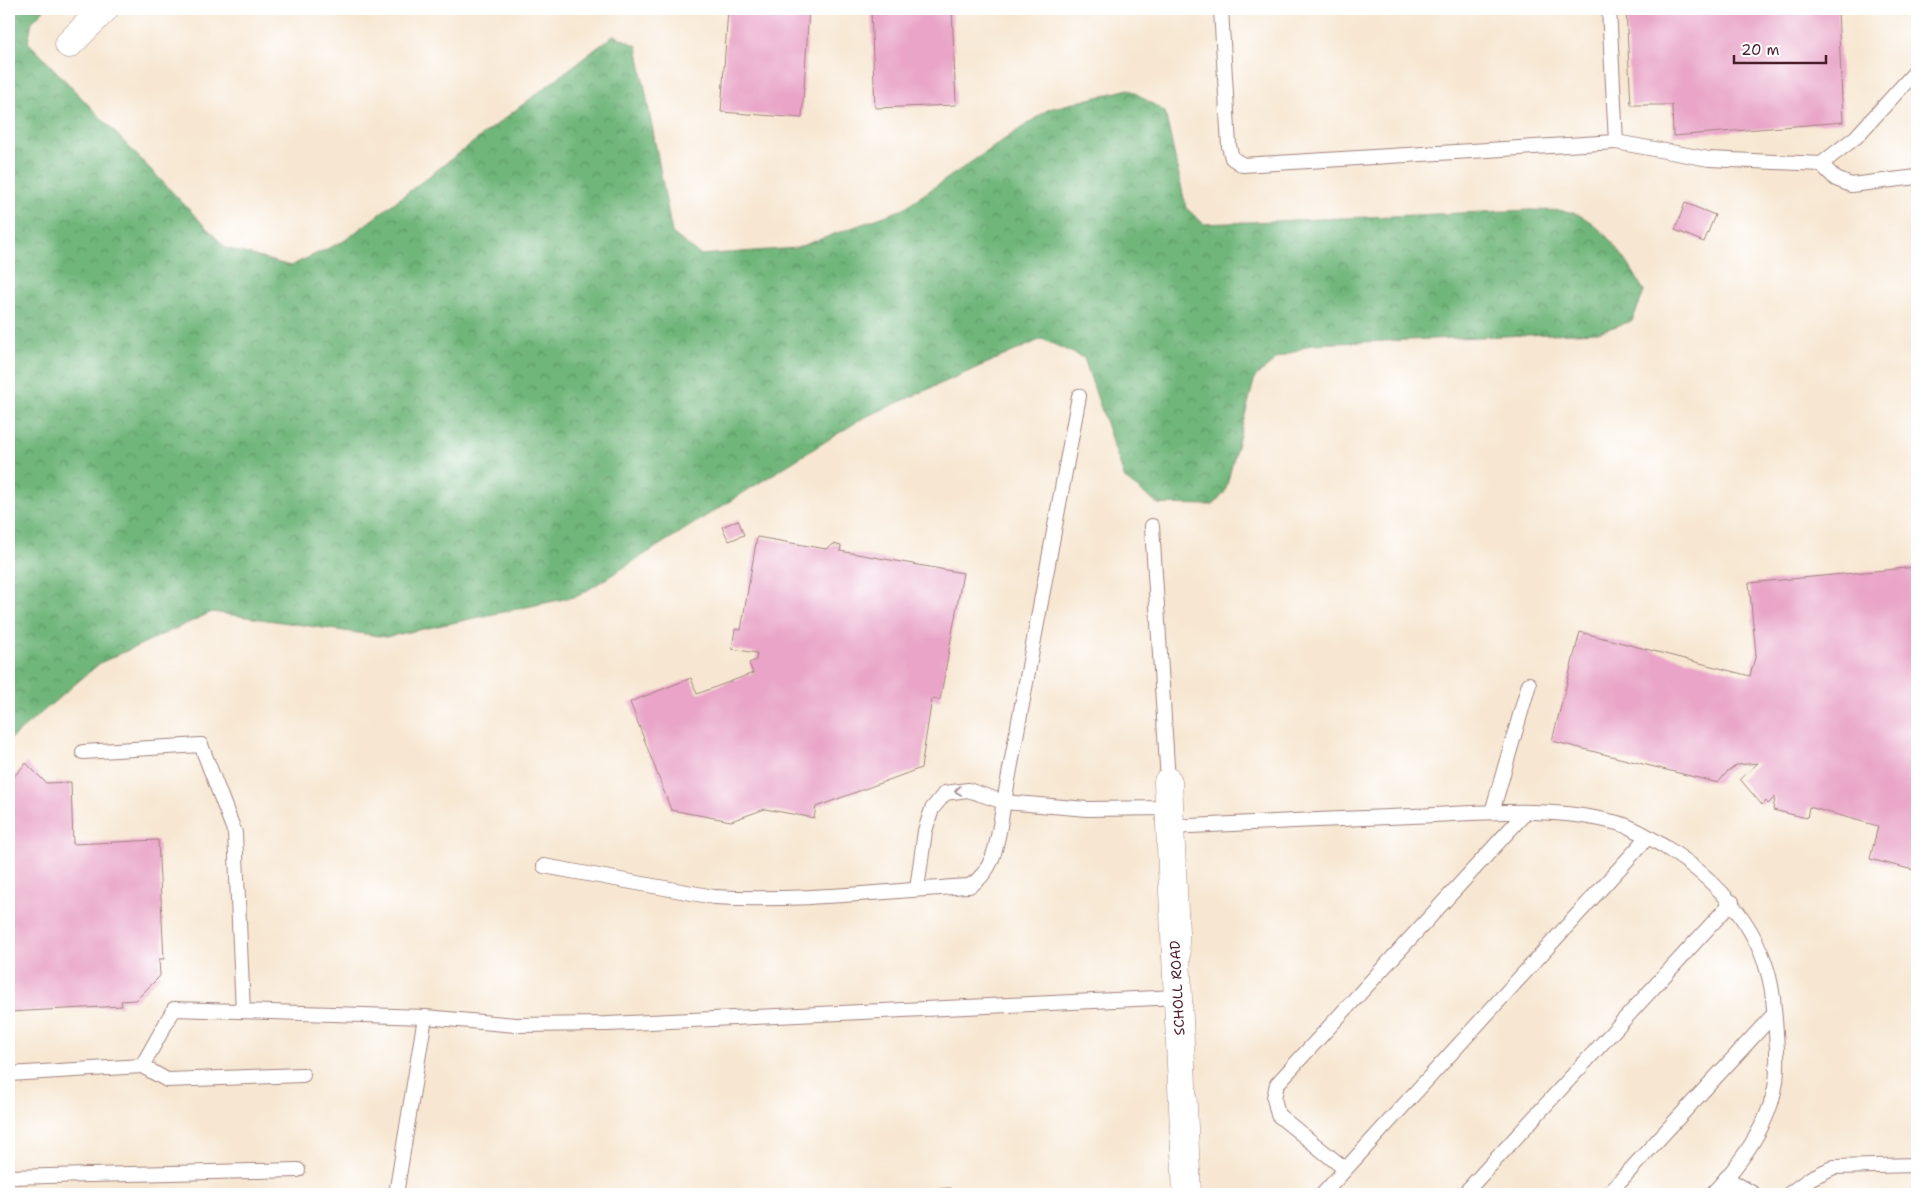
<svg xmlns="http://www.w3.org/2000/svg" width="1926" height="1203" viewBox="0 0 1926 1203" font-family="'Shantell Sans',sans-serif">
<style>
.forest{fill:url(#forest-crowns);stroke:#5c6a52}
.building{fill:#e9a4c7}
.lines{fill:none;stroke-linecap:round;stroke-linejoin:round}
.service-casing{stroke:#a0837e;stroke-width:16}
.minor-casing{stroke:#a0837e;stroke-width:29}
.service{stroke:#fff;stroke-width:14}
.minor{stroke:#fff;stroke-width:28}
.oneway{stroke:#ae9aa0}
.labels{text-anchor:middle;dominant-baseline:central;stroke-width:4;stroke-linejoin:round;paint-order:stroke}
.street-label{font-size:14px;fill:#4a1f2b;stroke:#fff}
</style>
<defs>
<pattern id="forest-crowns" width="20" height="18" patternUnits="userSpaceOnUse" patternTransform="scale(1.25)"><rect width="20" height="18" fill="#6fb67a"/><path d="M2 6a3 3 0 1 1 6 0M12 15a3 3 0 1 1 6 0" fill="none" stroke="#5d9364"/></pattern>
</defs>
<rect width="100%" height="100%" fill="#fff"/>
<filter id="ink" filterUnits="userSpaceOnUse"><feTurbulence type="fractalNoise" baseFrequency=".02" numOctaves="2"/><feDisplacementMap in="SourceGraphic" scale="10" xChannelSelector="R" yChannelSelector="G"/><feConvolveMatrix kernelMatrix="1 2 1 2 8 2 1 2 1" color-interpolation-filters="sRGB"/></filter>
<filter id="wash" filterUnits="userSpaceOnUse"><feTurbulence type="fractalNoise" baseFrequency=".0096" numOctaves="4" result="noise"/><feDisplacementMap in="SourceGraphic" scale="20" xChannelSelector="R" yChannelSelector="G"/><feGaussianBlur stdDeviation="1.12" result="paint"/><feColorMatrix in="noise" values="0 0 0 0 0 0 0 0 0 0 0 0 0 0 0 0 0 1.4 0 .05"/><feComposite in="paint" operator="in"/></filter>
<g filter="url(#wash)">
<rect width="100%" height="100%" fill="#f7e7d2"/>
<path class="forest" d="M9 9H45L32 22 28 42 226 248 290 266 344 241 614 35 637 46 672 233 700 255 796 248 901 210 1049 109 1129 89 1165 112 1186 208 1204 224 1531 210C1544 211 1561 209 1574 213 1604 224 1631 265 1644 292L1632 321 1598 332 1312 344 1278 358 1255 377 1225 492 1213 505 1158 504 1125 479 1084 358 1042 339 863 418 578 596 386 637 212 612 100 663 9 740Z"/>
<g id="blocks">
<g class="building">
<polygon points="728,9 809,9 802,118 721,112"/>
<polygon points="871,9 952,9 956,105 875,108"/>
<polygon points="1626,9 1838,9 1843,122 1673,136 1672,105 1631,105"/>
<polygon points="1685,203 1715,215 1704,242 1675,230"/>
<polygon points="738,520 744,535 729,541 722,527"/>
<polygon points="757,537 826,549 834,544 841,546 840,551 963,573 940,700 932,699 921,768 816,807 814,818 765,809 731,821 671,810 630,702 691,678 697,694 753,673 749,663 756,660 757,653 732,649 735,629 741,630"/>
<polygon points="1917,567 1917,871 1870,859 1878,826 1809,807 1807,818 1773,810 1775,797 1768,804 1766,801 1762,805 1740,779 1758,763 1737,765 1727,772 1718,783 1552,741 1580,632 1750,676 1756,654 1749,583"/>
<polygon points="26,763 46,783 71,782 73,844 158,840 164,959 159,959 160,976 136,1000 121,1001 122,1006 9,1012 9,782"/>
<polygon points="951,1188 952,1194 866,1194 866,1192"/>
<rect x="1827" y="1192" width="90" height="2"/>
</g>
</g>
</g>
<g filter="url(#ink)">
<use href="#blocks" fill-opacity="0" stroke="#a0837e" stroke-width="1"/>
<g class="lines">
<defs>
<g id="service">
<polyline points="1221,9 1229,146 1232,158 1243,165 1616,142"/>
<polyline points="1609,9 1616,142 1709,159 1821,164 1836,179 1851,185 1917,177"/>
<polyline points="1821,164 1856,137 1917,70"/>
<polyline points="1152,526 1168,782"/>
<polyline points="83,752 201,745 235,833 243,1011"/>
<polyline points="1492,812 1529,684"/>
<path d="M1170 827C1251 823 1331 819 1412 816 1481 813 1554 805 1621 824 1637 829 1652 839 1665 847 1720 881 1765 932 1773 998 1775 1021 1778 1044 1777 1067 1777 1115 1743 1161 1712 1194"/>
<path d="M544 866 714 897C798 902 885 891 969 886 998 870 998 832 1004 802L1079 396"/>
<polyline points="917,889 925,831 932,809 945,793 968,790 1004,802 1087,809 1169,808"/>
<polyline points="142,1066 167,1080 303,1075"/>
<polyline points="9,1074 142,1066 174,1009 425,1017 516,1025 608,1024 1177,997"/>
<polyline points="1345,1169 1278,1115 1274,1098 1277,1084 1526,812"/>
<polyline points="9,1177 298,1170"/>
<polyline points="1726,1178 1754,1194"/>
<polyline points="396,1194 425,1017"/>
<polyline points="1323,1194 1648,837"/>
<polyline points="1464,1194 1732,902"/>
<polyline points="1608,1194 1774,1014"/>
<polyline points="1789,1194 1811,1178 1834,1167 1917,1165"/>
</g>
<g id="minor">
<polyline points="69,44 104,9"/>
<polyline points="1168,782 1187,1194"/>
</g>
</defs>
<use href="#service" class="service-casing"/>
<use href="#minor" class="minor-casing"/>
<use href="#service" class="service"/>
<use href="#minor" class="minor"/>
</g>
<defs><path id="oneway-chevron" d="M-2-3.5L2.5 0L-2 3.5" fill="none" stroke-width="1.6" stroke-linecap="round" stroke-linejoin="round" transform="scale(1.25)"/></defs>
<use class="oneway" href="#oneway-chevron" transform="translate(958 791) rotate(172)"/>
</g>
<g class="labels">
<g class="street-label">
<text transform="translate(1177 988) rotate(-93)">SCHOLL ROAD</text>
</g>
</g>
<rect width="1926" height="1203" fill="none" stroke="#fff" stroke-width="30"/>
<path d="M1734 55v8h92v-8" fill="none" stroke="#4a1f2b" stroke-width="2.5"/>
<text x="1741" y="55" font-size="15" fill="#4a1f2b" stroke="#ffffff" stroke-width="4" paint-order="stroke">20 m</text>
</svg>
